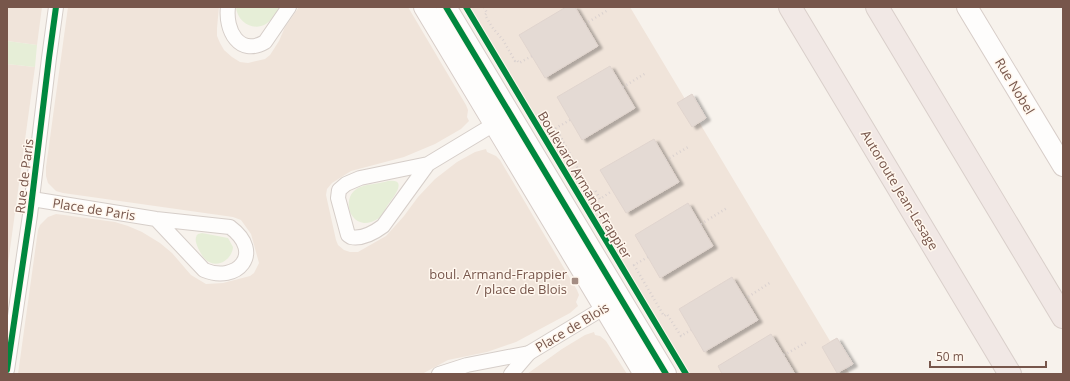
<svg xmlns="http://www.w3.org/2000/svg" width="1070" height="381" viewBox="0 0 1070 381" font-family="'Open Sans',sans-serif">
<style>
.residential{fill:#f0e4da}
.green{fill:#e6eed7}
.building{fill:#e4dad4;stroke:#e0d4ce;filter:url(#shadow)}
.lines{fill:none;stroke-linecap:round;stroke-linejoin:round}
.street-casing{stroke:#d6cec9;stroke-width:16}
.secondary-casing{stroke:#d7cdc8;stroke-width:22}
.highway-casing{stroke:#d9cfca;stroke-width:24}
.path{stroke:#dad1cf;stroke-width:2.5;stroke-dasharray:1 3;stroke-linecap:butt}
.street{stroke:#fefdfc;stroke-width:14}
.secondary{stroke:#fefdfc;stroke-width:20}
.highway{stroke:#f1e8e5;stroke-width:22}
.cycleway-casing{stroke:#fff7ee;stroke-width:8}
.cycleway{stroke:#00873e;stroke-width:6}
.poi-dot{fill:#a48d83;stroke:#fff7ee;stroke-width:1.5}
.labels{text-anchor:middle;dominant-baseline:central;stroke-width:3;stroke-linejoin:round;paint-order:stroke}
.street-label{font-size:13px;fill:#77564b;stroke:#fff7ee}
.poi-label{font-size:13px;fill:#77564b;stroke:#fff7ee;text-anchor:end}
</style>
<defs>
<filter id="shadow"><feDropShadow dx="4.5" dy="2.5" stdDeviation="1" flood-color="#0004"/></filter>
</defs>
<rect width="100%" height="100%" fill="#f7f2ec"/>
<g class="residential">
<polygon points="7,7 42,7 37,45 7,41"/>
<polygon points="68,7 219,7 217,28 217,36 220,43 224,50 232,57 240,62 248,63 265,59 270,55 279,41 285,27 299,7 408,7 466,105 468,110 467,117 469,121 461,129 435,144 404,157 351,171 332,183 327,189 326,195 336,240 338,245 344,250 350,252 358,252 386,236 404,216 418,197 435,179 457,162 475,152 486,149 487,152 496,156 500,160 577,290 579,295 576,302 578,306 570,313 516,342 487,352 448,360 422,374 18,374 38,230 40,225 48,217 56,214 64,215 115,222 128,226 142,232 160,243 172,253 191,275 206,284 223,283 250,276 254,273 259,263 251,234 241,220 233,217 63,193 56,191 48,183 46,176 46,167"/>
<polygon points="470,7 630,7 685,99 692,94 706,118 699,122 830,341 837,338 853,364 846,368 850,374 690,374"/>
<polygon points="7,64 35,67 7,271"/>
<polygon points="594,332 595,335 600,336 606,341 627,374 527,374 562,349 585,335"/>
</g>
<g class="green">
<path d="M236 7H280C276 13 272 20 266 24 252 32 237 21 236 7Z"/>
<polygon points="7,41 37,45 35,67 7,64"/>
<path d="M388 181C410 178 392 199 387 206 385 210 382 215 379 218 375 221 369 223 364 223 347 221 343 196 358 188 365 184 379 184 388 181Z"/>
<path d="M202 233 228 238 233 247C232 260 216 270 205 259 202 256 200 252 198 248 196 243 194 238 198 234Z"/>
</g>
<g class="building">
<polygon points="566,7 575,7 598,46 545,78 519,35"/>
<polygon points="610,66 635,108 582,140 557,97"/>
<polygon points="692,94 706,118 692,127 677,103"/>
<polygon points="654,139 679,182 626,213 600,170"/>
<polygon points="688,203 713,246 660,278 635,235"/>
<polygon points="732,277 758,320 704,352 679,309"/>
<polygon points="771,334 795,374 722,374 718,366"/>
<polygon points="837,338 853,364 837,373 822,347"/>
</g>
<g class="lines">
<defs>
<g id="street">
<path d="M228 7C225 30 239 57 265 42L289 7"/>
<path d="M428 164 383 226C375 232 362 239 351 237L348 235 338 198 339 190 346 184 360 178 428 164 501 120"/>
<path d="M32 199 156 219 230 227C265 253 237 284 204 270L156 219"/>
<polyline points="7,370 30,215 49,58 56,7"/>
<polyline points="439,374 467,365 529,353 612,303"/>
<polyline points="511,374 529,353"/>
</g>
<g id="secondary">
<polyline points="424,7 644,374"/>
<polyline points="446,7 666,374"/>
<polyline points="967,7 1063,166"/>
</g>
<g id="highway">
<polyline points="790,7 1010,374"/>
<polyline points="877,7 1063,317"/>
</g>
</defs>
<use href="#street" class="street-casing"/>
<use href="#secondary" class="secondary-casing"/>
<use href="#highway" class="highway-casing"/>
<g class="path">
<polyline points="484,7 487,13 485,15 492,27 503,40 515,61 517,60 519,63 532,56"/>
<polyline points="585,24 608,10"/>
<polyline points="623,87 646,73"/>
<polyline points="570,120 556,128 591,193 595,190 600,199 612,191"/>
<polyline points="666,160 690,146"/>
<polyline points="701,224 727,208"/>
<polyline points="648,257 634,265 664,316 667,314 681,336 691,330"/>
<polyline points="745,299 771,282"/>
<polyline points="784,355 807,342"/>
</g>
<use href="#street" class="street"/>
<use href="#secondary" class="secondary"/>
<use href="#highway" class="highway"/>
<defs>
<g id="cycleway">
<polyline points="446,7 666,374"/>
<polyline points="466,7 686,374"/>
<polyline points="7,370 30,215 49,58 56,7"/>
</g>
</defs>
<use href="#cycleway" class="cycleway-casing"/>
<use href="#cycleway" class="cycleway"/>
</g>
<rect class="poi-dot" x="571" y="277" width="8" height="8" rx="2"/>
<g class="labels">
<g class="street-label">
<text transform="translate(1015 86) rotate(59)">Rue Nobel</text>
<text transform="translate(24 176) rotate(-83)">Rue de Paris</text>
<text transform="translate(585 185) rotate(59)">Boulevard Armand-Frappier</text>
<text transform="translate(900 190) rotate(59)">Autoroute Jean-Lesage</text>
<text transform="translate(94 209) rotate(9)">Place de Paris</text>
<text transform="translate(572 327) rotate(-31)">Place de Blois</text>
</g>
<g class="poi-label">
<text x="567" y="274">boul. Armand-Frappier<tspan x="567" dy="15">/ place de Blois</tspan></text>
</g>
</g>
<rect width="1070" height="381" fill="none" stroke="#77564b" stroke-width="16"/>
<path d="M930 361v6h116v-6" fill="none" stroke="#77564b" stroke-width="2"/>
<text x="936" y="361" font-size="12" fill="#77564b" stroke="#fff7ee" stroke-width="3" paint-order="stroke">50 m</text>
</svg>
